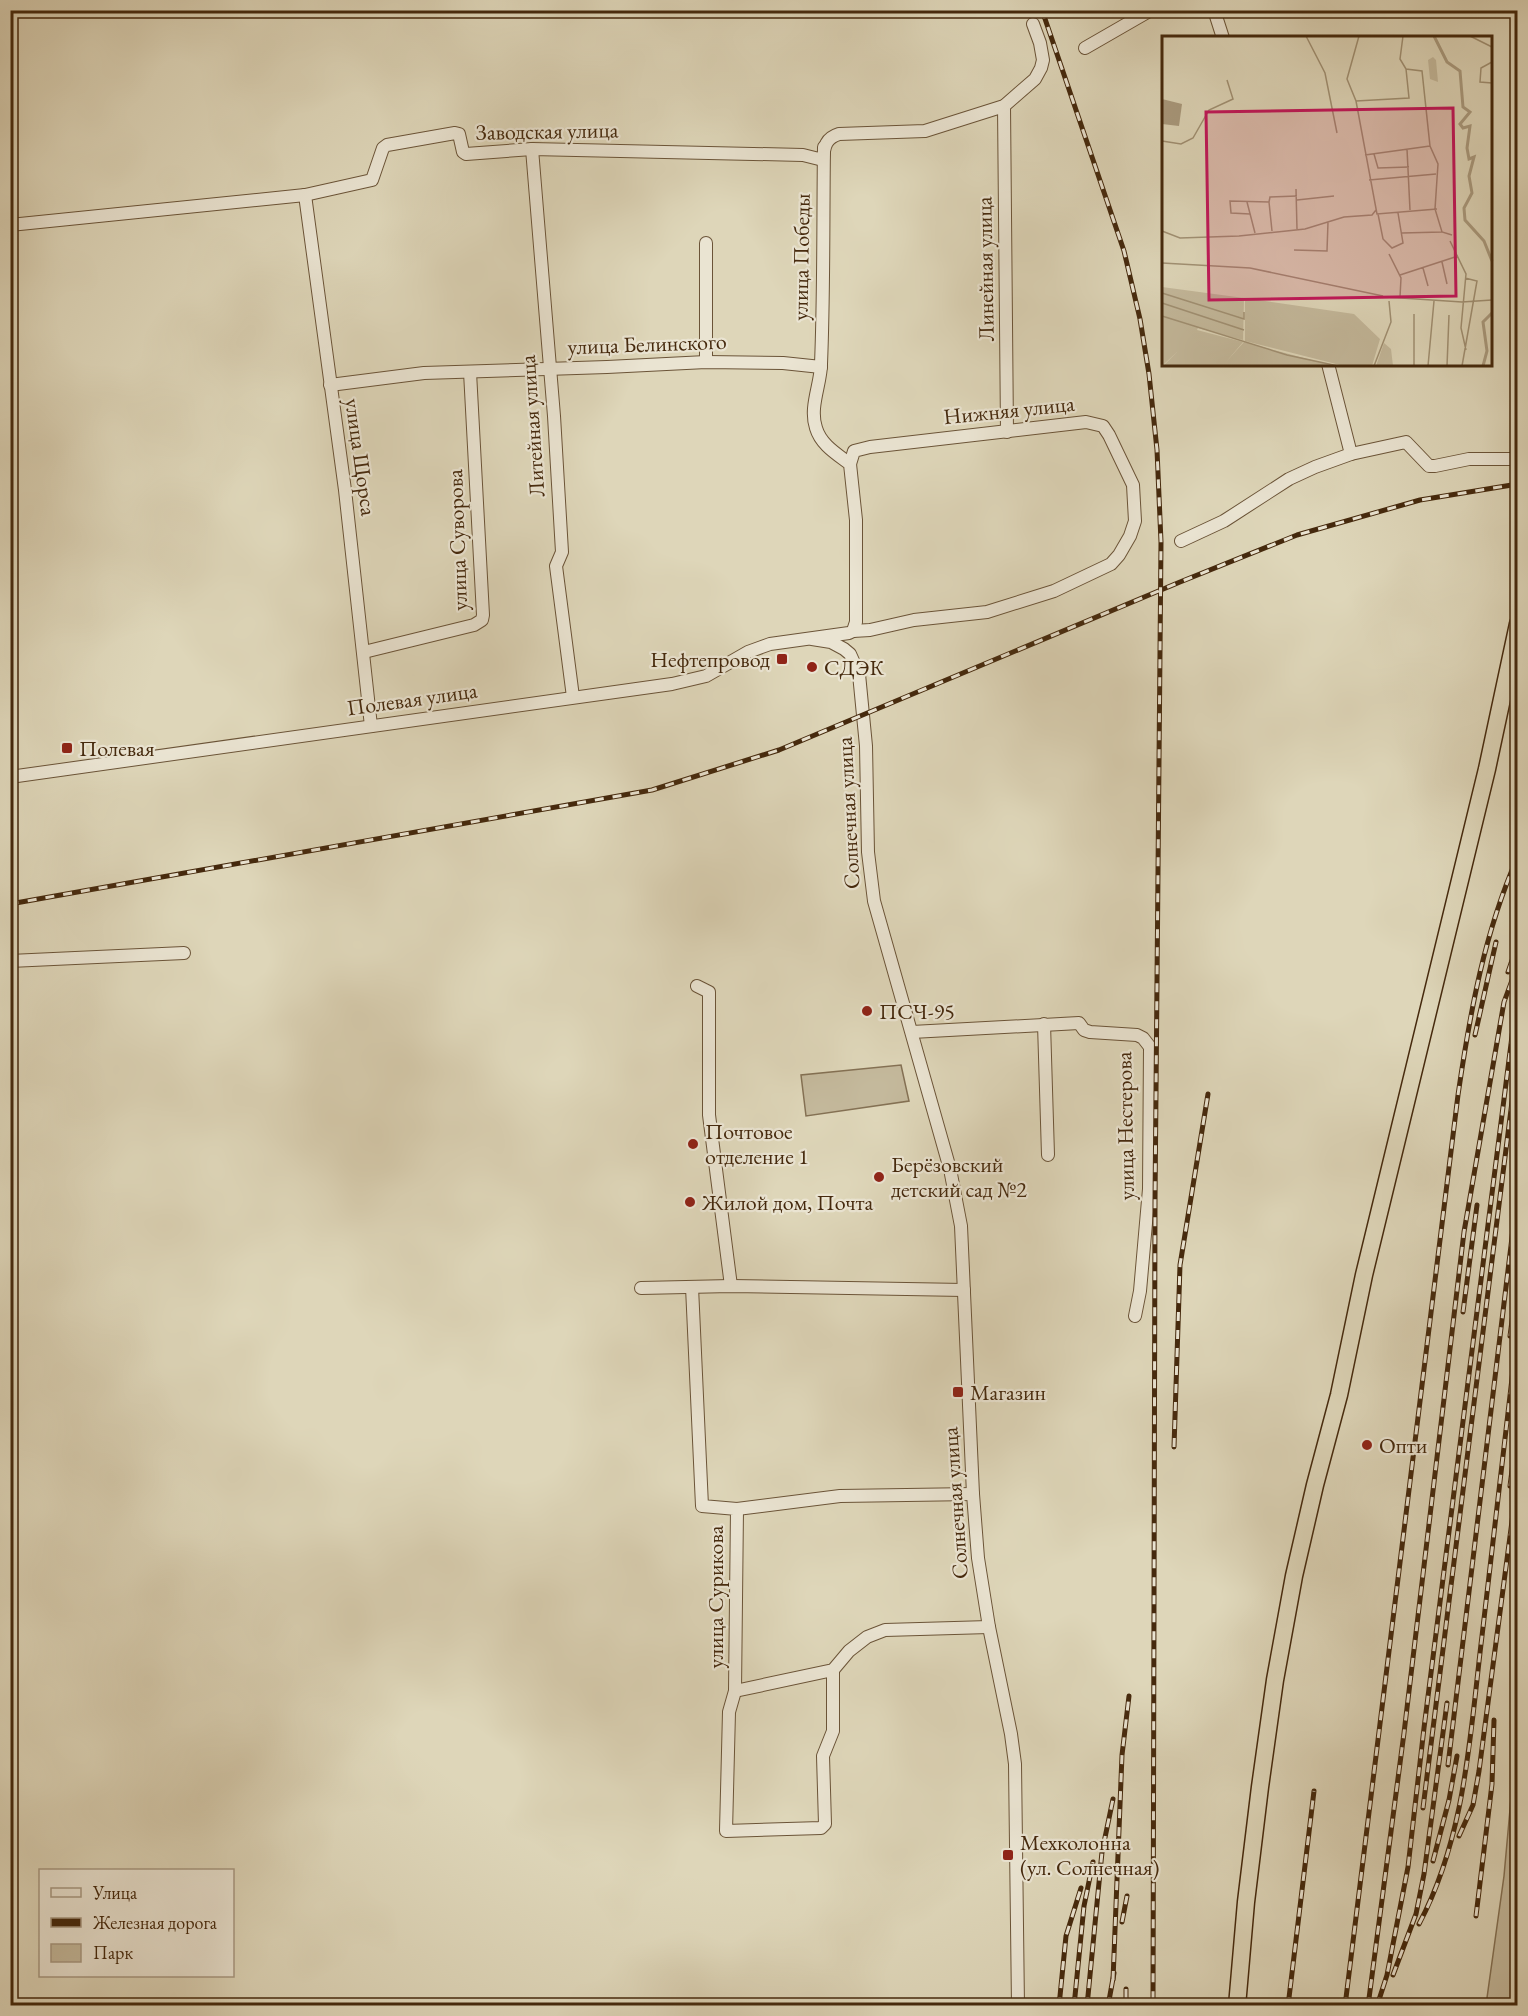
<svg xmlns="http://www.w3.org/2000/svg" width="1528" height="2016" viewBox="0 0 1528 2016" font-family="'EB Garamond',serif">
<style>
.green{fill:#c4b99c;stroke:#847154;stroke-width:1.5}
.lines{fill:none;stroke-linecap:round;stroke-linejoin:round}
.minor-casing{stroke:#6b5438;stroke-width:14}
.highway-casing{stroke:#45290d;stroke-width:19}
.minor{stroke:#eae4d2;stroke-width:12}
.highway{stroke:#ded6b9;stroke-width:16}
.rail-casing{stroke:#45290d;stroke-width:5}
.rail{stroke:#eae4d2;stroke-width:3;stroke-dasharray:9;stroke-linecap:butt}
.poi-dot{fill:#8f2418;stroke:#eae4d2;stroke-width:2}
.labels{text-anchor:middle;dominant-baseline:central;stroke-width:4.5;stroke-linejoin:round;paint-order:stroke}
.street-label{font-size:22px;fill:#45290d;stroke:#eae4d2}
.poi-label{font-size:22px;fill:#45290d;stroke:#eae4d2;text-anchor:start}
.inset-river{fill:none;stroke:#aa9b7f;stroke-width:3}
.inset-road{fill:none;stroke:#a19174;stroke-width:1.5}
.view{fill:#c2185b;fill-opacity:0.15;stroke:#c2185b;stroke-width:3}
.inset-edge{fill:none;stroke:#45290d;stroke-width:3}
</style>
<rect width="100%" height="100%" fill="#ded6b9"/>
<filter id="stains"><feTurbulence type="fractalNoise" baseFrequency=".00333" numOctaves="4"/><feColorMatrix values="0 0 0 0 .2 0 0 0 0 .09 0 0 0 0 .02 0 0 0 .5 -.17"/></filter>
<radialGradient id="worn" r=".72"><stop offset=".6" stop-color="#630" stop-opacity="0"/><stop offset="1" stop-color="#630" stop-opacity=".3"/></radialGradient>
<g class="green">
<polygon points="901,1065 909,1101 806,1116 801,1075"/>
<polygon points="1517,1732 1517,2005 1486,2005 1504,1876"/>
</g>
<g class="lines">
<defs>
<g id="minor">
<polyline points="1214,10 1223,38"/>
<polyline points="1085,48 1151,10"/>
<polyline points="1004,106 1007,432"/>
<polyline points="532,149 554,416 562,552 556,566 573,697"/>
<polyline points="305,195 345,490 371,726"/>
<path d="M10 225 305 195 372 180 383 148 387 145 455 133 459 134 463 152 466 154 532 149 803 155 823 160C824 146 826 138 839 134L925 131 1004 106 1035 79 1041 68 1043 60 1040 43 1033 24"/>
<polyline points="706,362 706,243"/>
<polyline points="1328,364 1351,454"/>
<polyline points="330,385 424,373 607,367 706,362 783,363 821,367"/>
<polyline points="850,464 854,451 870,447 1086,422 1103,426 1109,435 1133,485 1135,521 1130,536 1119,555 1111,564 1054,591 987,612 914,620 870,630 853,631"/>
<polyline points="1181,541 1224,521 1289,479 1315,467 1351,454 1406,442 1429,466 1435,466 1469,459 1518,459"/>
<polyline points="812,639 831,642 844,649 850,654 859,674 866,746 868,852 874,901 950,1169 961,1226 973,1494 978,1558 989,1627 1011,1734 1015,1764 1018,2006"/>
<polyline points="364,652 474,625 482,620 483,615 470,372"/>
<path d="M10 777 672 684 706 676 748 652 770 644 849 633 853 631 856 622V520L850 464C837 454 821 445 816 428 809 407 821 384 821 364 824 291 823 219 824 147"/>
<polyline points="10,961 184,953"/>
<polyline points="697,986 709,992 709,1115 731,1286"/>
<polyline points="1044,1024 1048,1155"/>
<polyline points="912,1032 1079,1023 1084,1030 1090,1032 1137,1035 1143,1038 1150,1047 1149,1189 1140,1291 1135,1316"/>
<polyline points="692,1287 702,1506 737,1509 735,1691 729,1712 726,1831 821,1828 825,1824 823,1756 833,1731 833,1670"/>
<polyline points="641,1288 731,1286 964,1290"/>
<polyline points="737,1509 840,1496 973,1494"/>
<polyline points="735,1691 833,1670 849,1651 867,1637 885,1630 989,1627"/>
</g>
<polyline id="highway" points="1237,2006 1246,1902 1260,1787 1275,1680 1294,1576 1315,1485 1339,1395 1364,1275 1487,769 1518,624"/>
</defs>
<use href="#minor" class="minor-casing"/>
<use href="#highway" class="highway-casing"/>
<use href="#minor" class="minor"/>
<use href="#highway" class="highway"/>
<defs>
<g id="rail">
<polyline points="1042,10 1124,251 1140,319 1149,374 1157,450 1161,542 1155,1202 1153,2006"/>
<polyline points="10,904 652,790 779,750 1180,582 1297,535 1420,500 1518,484"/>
<polyline points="1508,972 1518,943"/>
<polyline points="1475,1035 1496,942"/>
<polyline points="1463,1312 1477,1205"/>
<polyline points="1510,1336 1518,1275"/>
<polyline points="1174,1447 1180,1265 1208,1094"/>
<polyline points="1510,1486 1518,1423"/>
<polyline points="1448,1765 1518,1188"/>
<polyline points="1423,1808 1518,1054"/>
<polyline points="1459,1836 1473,1805 1479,1771 1518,1476"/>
<polyline points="1433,1861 1449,1800 1457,1756"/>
<polyline points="1476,1916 1492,1784 1494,1720"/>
<polyline points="1122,1922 1127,1896"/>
<path d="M1419 1924C1466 1836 1470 1733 1482 1636 1494 1533 1506 1430 1518 1327"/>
<polyline points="1393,1975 1416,1914 1424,1874 1447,1703"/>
<polyline points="1113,1980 1122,1755 1129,1696"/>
<polyline points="1126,1989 1126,2006"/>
<polyline points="1059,2006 1066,1936 1081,1888"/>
<polyline points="1074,2006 1084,1906 1093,1862"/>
<polyline points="1087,2006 1102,1852 1113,1799"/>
<polyline points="1108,2006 1114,1973"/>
<polyline points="1288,2006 1314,1791"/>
<path d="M1345 2006 1458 1095C1470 1013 1484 933 1518 856"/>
<polyline points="1368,2006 1404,1733 1464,1232 1504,1002 1518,964"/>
<polyline points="1377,2006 1387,1975 1408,1867 1424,1728 1518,989"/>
</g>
</defs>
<use href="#rail" class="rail-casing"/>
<use href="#rail" class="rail"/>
</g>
<g class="poi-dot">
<rect x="776" y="653" width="12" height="12" rx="3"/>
<circle cx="812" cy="667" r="6"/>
<rect x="61" y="742" width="12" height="12" rx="3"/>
<circle cx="867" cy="1011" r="6"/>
<circle cx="693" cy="1144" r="6"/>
<circle cx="879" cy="1177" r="6"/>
<circle cx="690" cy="1202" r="6"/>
<rect x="952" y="1386" width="12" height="12" rx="3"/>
<circle cx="1367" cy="1445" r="6"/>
<rect x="1002" y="1849" width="12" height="12" rx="3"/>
</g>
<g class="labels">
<g class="street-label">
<text transform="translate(547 131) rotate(-1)">Заводская улица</text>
<text transform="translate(801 257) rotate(-89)">улица Победы</text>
<text transform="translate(985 269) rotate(-91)">Линейная улица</text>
<text transform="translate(647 344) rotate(-2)">улица Белинского</text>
<text transform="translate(1009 410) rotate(-6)">Нижняя улица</text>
<text transform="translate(532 426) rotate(-94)">Литейная улица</text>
<text transform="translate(361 457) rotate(82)">улица Щорса</text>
<text transform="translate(457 540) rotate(-92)">улица Суворова</text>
<text transform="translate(412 699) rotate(-8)">Полевая улица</text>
<text transform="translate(848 813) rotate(-93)">Солнечная улица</text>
<text transform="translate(1125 1126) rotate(-91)">улица Нестерова</text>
<text transform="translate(955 1503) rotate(-94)">Солнечная улица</text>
<text transform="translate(715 1597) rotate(-90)">улица Сурикова</text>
</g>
<g class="poi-label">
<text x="770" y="659" text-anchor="end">Нефтепровод</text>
<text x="824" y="667">СДЭК</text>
<text x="79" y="748">Полевая</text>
<text x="879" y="1011">ПСЧ-95</text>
<text x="705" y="1131">Почтовое<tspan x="705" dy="25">отделение 1</tspan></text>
<text x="891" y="1164">Берёзовский<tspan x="891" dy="25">детский сад №2</tspan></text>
<text x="702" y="1202">Жилой дом, Почта</text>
<text x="970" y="1392">Магазин</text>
<text x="1379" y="1445">Опти</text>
<text x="1020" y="1842">Мехколонна<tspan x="1020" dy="25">(ул. Солнечная)</tspan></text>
</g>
</g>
<g transform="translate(1162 36)">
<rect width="330" height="330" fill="#ded6b9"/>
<path d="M271 21 274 24 276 46 268 43 266 24ZM0 251 82 262 81 304 36 292 35 294 81 306 64 326 82 306 172 330H1L16 315 0 330ZM83 262 192 278 218 303 210 330H182L83 305ZM222 307 229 313 231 330H214Z" fill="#c4b99c"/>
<path d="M0 63 20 68 17 90 0 88Z" fill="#aa9b7f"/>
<path class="inset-river" d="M272 0 285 26 298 35 301 71 308 76 298 88 301 92 308 90 305 112 307 123 312 121 307 140 310 157 302 172 303 184 322 205 330 225M321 330 325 315 321 286 330 277"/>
<path class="inset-road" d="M144 0 163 37 175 97M197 0 185 43 194 65 215 178 275 173M241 0 238 23 244 33 260 35 268 110 276 128 273 173 280 196 290 199M308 0 330 11M330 26 319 32 318 46 330 47M194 65 247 62 244 33M0 105 19 108 31 102 47 74 71 63 65 44M245 113 248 174M212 118 216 132 247 131M203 119 268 110M207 144 274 138M134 153 135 193M135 164 172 160M85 166 93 197M107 166 110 195M88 178 69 177 68 165 107 166 108 161 135 160M216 178 221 203 230 212 241 207 236 177M0 195 18 202 77 200 143 193 182 181 210 179 214 174M240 197 280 196M288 205 304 238 299 292 304 314M132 214 165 215 166 186M227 218 239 242 238 261M280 226 285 248M0 227 88 232 221 260M261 232 266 250M238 239 296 220M0 257 82 283V276M224 261 300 266 330 264M0 267 82 294M252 278V330M0 280 125 319 176 330M212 330 229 286 227 265M266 330 272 265M285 330 287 279M300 330 315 245 303 242"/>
<path class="view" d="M291 72 294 260 47 264 44 76Z"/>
<rect width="330" height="330" class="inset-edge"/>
</g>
<rect width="1528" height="2016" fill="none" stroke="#ded6b9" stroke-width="36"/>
<rect x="12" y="12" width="1504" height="1992" fill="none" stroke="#45290d" stroke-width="3"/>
<rect x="18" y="18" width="1492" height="1980" fill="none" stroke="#45290d" stroke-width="1.5"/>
<rect x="39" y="1869" width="195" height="108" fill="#eae4d2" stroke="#a89983" stroke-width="1.5"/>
<rect x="51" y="1888" width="30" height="9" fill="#eae4d2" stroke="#a89983" stroke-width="1.5"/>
<text x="93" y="1899" font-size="18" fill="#45290d">Улица</text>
<rect x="51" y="1918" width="30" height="9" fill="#45290d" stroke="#a89983" stroke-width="1.5"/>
<text x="93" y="1929" font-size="18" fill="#45290d">Железная дорога</text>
<rect x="51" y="1944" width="30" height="18" fill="#c4b99c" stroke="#a89983" stroke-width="1.5"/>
<text x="93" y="1959" font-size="18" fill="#45290d">Парк</text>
<rect width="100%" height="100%" filter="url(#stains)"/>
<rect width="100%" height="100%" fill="url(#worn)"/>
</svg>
